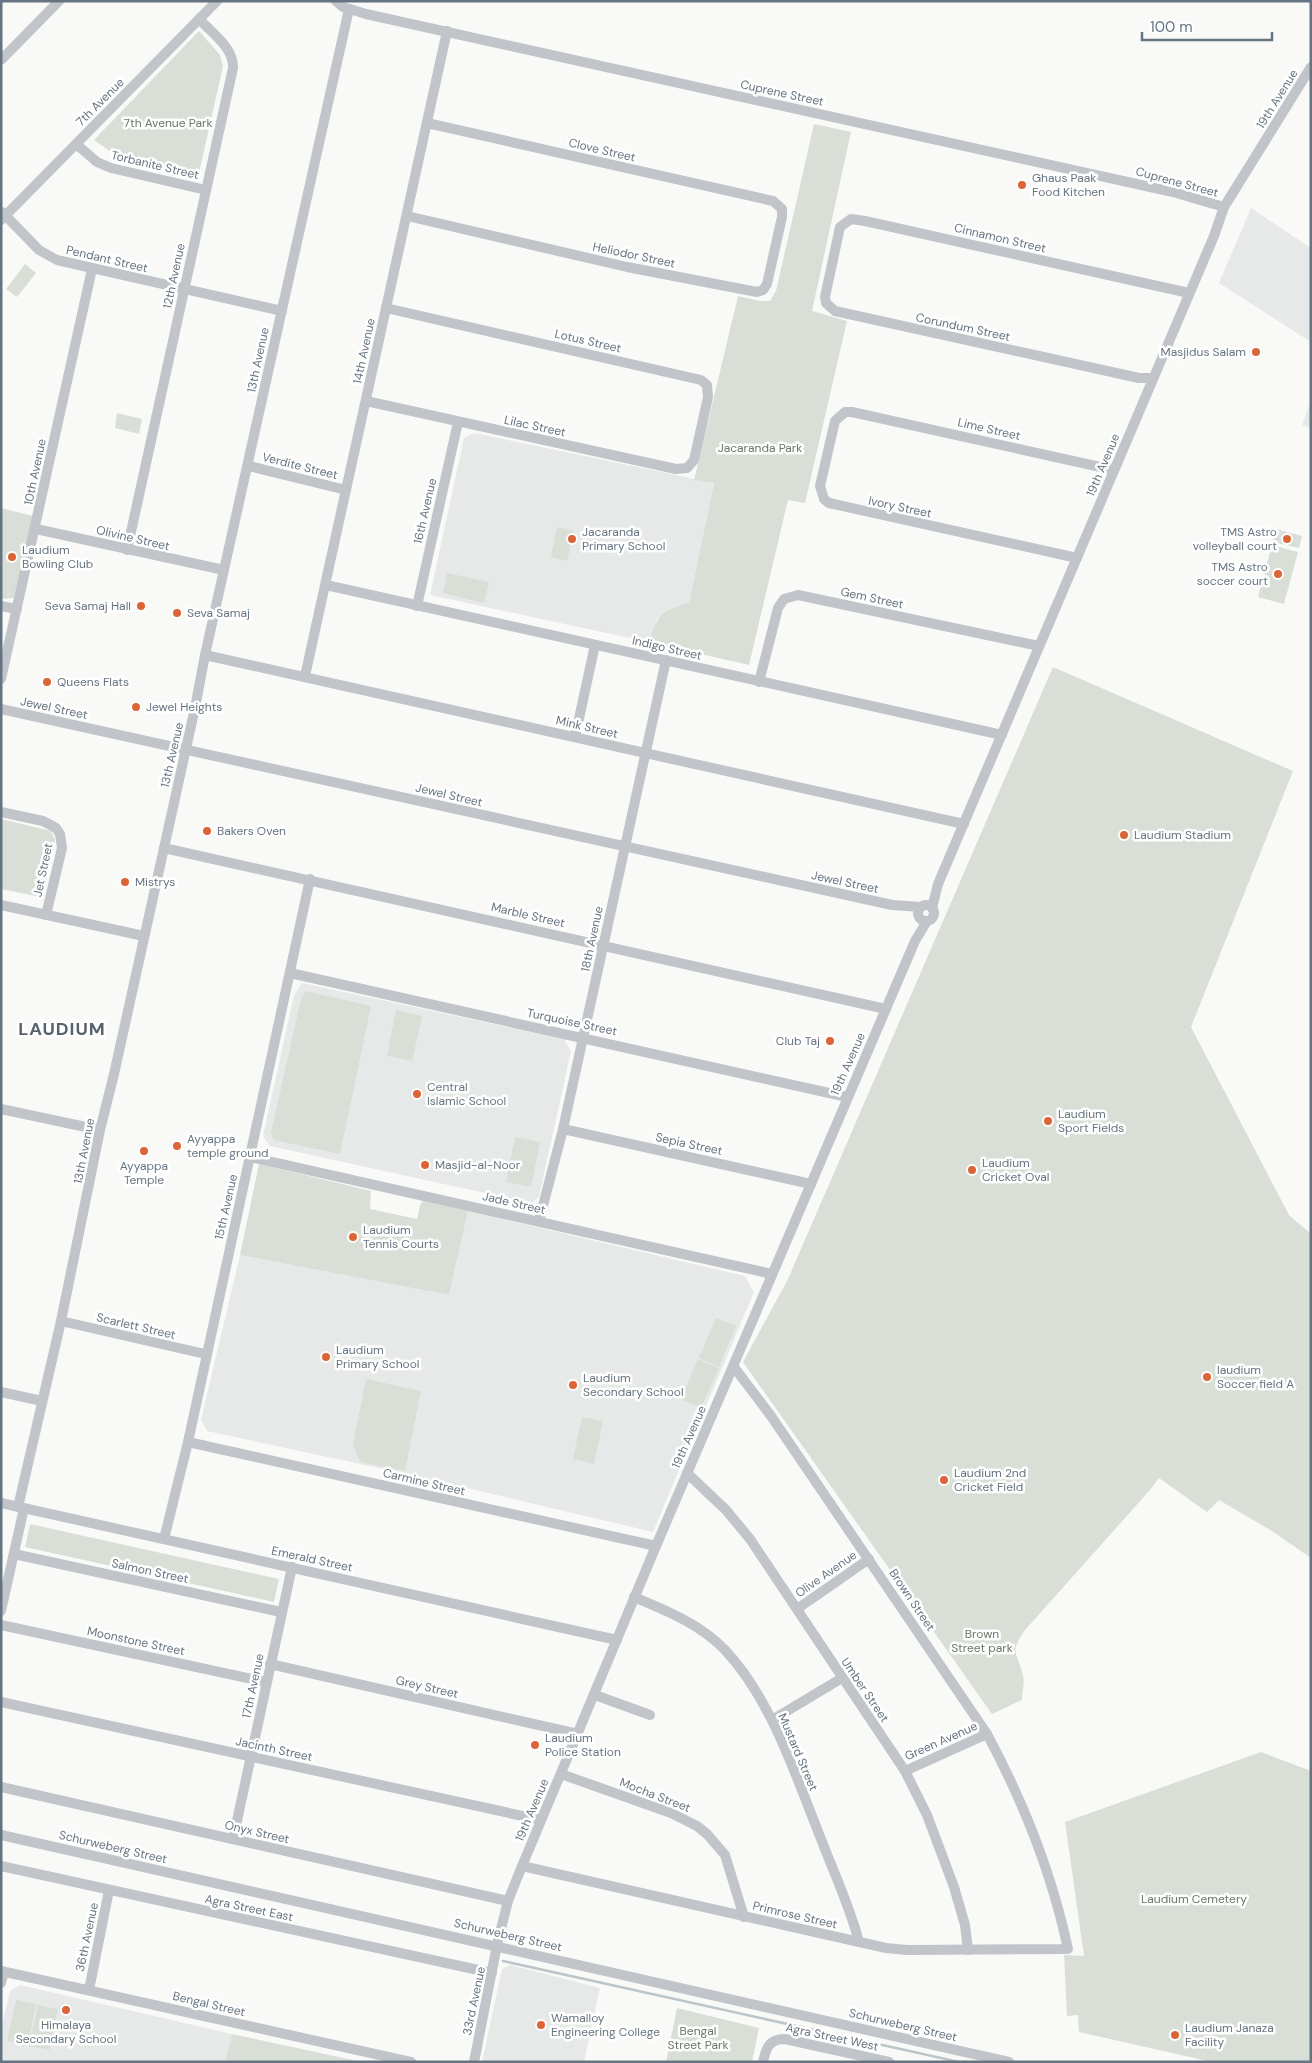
<svg xmlns="http://www.w3.org/2000/svg" width="1312" height="2063" viewBox="0 0 1312 2063" font-family="'DM Sans',sans-serif">
<style>
.built{fill:#e7e9e9}
.green{fill:#d9ded7}
.lines{fill:none;stroke-linecap:round;stroke-linejoin:round}
.stream{stroke:#bbc5ca;stroke-width:2.5}
.street{stroke:#c1c5c9;stroke-width:10}
.poi-dot{fill:#db6537;stroke:#fff;stroke-width:2}
.labels{text-anchor:middle;dominant-baseline:central;stroke-width:5;stroke-linejoin:round;paint-order:stroke}
.street-label{font-size:12px;fill:#667481;stroke:#fff}
.park-label{font-size:12px;fill:#677965;stroke:#fff}
.poi-label{font-size:12px;fill:#667481;stroke:#fff;text-anchor:start}
.district-label{font-size:18px;font-weight:bold;letter-spacing:1px;fill:#58626c;stroke:#fff}
</style>
<rect width="100%" height="100%" fill="#f9faf8"/>
<g class="built">
<polygon points="1251,208 1311,248 1311,342 1219,283"/>
<polygon points="1311,400 1311,428 1302,425"/>
<polygon points="474,433 714,483 689,603 670,608 657,619 648,642 430,595 464,438"/>
<polygon points="302,983 564,1039 571,1051 539,1197 531,1203 270,1146 263,1136 294,995"/>
<polygon points="468,1211 745,1276 754,1292 653,1532 411,1475 207,1431 201,1420 240,1255 449,1295"/>
<polygon points="510,1965 600,1988 584,2062 482,2062 502,1969"/>
<polygon points="20,1985 232,2034 225,2062 1,2062 1,2029 10,1991"/>
</g>
<g class="green">
<polygon points="199,31 220,55 223,66 199,173 117,156 94,140"/>
<path d="M814 124 851 132 812 311 847 321 805 503 788 500 749 665 648 642C659 615 659 610 689 603L714 483 694 480 738 296 760 301H770L776 291Z"/>
<polygon points="25,264 36,273 17,297 6,289"/>
<polygon points="117,413 142,419 139,434 115,428"/>
<polygon points="1,508 33,516 14,598 1,599"/>
<polygon points="557,527 574,531 567,561 551,557"/>
<polygon points="1276,529 1302,536 1299,548 1272,542"/>
<polygon points="1272,545 1298,552 1284,604 1258,597"/>
<polygon points="447,573 489,582 484,603 443,593"/>
<path d="M1053 667 1293 771 1191 1027 1289 1215 1311 1234V1558L1272 1531 1219 1500 1207 1512 1159 1478 1150 1490 1025 1630C1009 1652 1017 1653 1023 1675 1025 1682 1022 1692 1022 1700L992 1714 743 1362 788 1279Z"/>
<polygon points="1,819 51,831 55,840 45,888 36,896 1,889"/>
<polygon points="306,991 371,1006 340,1154 274,1140 271,1133 301,999"/>
<polygon points="396,1010 422,1016 412,1061 387,1056"/>
<polygon points="515,1137 540,1142 531,1187 506,1182"/>
<polygon points="259,1164 371,1191 370,1209 417,1219 420,1205 423,1201 468,1211 449,1295 240,1255"/>
<polygon points="716,1318 736,1326 719,1367 699,1358"/>
<polygon points="698,1359 719,1368 701,1408 681,1399"/>
<polygon points="366,1379 421,1391 405,1471 360,1462 353,1444"/>
<polygon points="582,1417 603,1421 594,1464 573,1459"/>
<polygon points="30,1524 279,1579 274,1602 25,1547"/>
<polygon points="1261,1752 1311,1771 1311,2062 1212,2062 1079,2032 1078,2015 1067,2016 1064,1955 1084,1956 1065,1822"/>
<polygon points="16,2000 36,2004 28,2045 7,2041"/>
<polygon points="38,2005 58,2009 49,2050 29,2046"/>
<polygon points="677,2008 759,2028 752,2062 666,2062"/>
<polygon points="232,2034 362,2062 225,2062"/>
</g>
<g class="lines">
<polyline class="stream" points="503,1961 959,2062"/>
<g class="street">
<polyline points="336,1 343,7 366,14 1173,192 1224,207"/>
<polyline points="1,60 59,1"/>
<polyline points="76,144 97,162 111,168 206,190"/>
<polyline points="2,212 39,250 57,260 282,311"/>
<polyline points="407,216 627,267 757,292 763,290 767,284 782,217 782,209 773,201 427,123"/>
<polyline points="1,220 217,1"/>
<polyline points="1153,378 1139,378 835,311 826,303 825,297 840,227 851,219 865,221 1189,293"/>
<polyline points="366,401 676,469 687,468 694,460 708,397 707,385 701,380 386,308"/>
<polyline points="249,466 346,490"/>
<polyline points="36,529 224,570"/>
<path d="M127 550 233 68C234 48 212 33 199 19"/>
<polyline points="1077,558 829,503 824,499 820,486 835,421 845,412 852,412 1114,470"/>
<polyline points="326,585 1002,735"/>
<polyline points="1,606 17,609"/>
<polyline points="417,606 458,422"/>
<polyline points="205,655 964,824"/>
<polyline points="305,676 447,31"/>
<polyline points="1,679 92,269"/>
<polyline points="759,682 778,608 784,599 798,595 1039,646"/>
<polyline points="1,709 892,905 921,907"/>
<polyline points="575,737 595,645"/>
<polyline points="1,812 43,821 56,828 60,834 62,848 46,915"/>
<polyline points="164,848 886,1009"/>
<polyline points="1,905 144,936"/>
<circle cx="926" cy="913" r="8"/>
<polyline points="932,908 938,884 1214,236 1224,207 1311,67"/>
<polyline points="290,973 847,1097"/>
<polyline points="1,1109 100,1130"/>
<polyline points="563,1129 811,1184"/>
<polyline points="250,1157 772,1274"/>
<polyline points="539,1221 563,1129 666,660"/>
<polyline points="61,1321 205,1354"/>
<polyline points="1,1392 42,1401"/>
<polyline points="188,1442 656,1546"/>
<polyline points="687,1473 726,1510 750,1539 905,1771 927,1815 954,1887 965,1925 968,1950"/>
<polyline points="1,1503 617,1640"/>
<polyline points="18,1507 61,1321 100,1130 114,1074 195,708 205,655 349,9"/>
<polyline points="164,1539 188,1442 310,879"/>
<polyline points="14,1554 281,1612"/>
<path d="M634 1597C667 1611 700 1624 725 1650 772 1700 796 1777 821 1839 834 1873 850 1907 859 1942"/>
<polyline points="797,1609 869,1559"/>
<polyline points="1,1611 24,1508"/>
<polyline points="1,1625 266,1682"/>
<polyline points="270,1664 578,1734"/>
<polyline points="595,1695 650,1715"/>
<polyline points="1,1702 541,1820"/>
<polyline points="772,1720 842,1678"/>
<polyline points="905,1771 987,1734"/>
<polyline points="561,1774 671,1813 697,1826 707,1834 725,1855 744,1917"/>
<polyline points="1,1787 508,1901"/>
<polyline points="1,1835 1009,2062"/>
<polyline points="233,1839 292,1567"/>
<polyline points="1,1866 492,1973"/>
<path d="M522 1866 886 1948 907 1950 1068 1949C1052 1874 1023 1801 987 1734L771 1416 734 1367"/>
<polyline points="1,1971 411,2062"/>
<polyline points="1,1983 4,1972"/>
<polyline points="89,1990 109,1890"/>
<polyline points="474,2062 497,1945 508,1901 522,1866 656,1546 915,941 927,921"/>
<path d="M763 2062C766 2048 769 2039 785 2039L889 2062"/>
</g>
</g>
<g class="poi-dot">
<circle cx="1022" cy="185" r="5"/>
<circle cx="1256" cy="352" r="5"/>
<circle cx="572" cy="539" r="5"/>
<circle cx="1287" cy="539" r="5"/>
<circle cx="12" cy="557" r="5"/>
<circle cx="1278" cy="574" r="5"/>
<circle cx="141" cy="606" r="5"/>
<circle cx="177" cy="613" r="5"/>
<circle cx="47" cy="682" r="5"/>
<circle cx="136" cy="707" r="5"/>
<circle cx="207" cy="831" r="5"/>
<circle cx="1124" cy="835" r="5"/>
<circle cx="125" cy="882" r="5"/>
<circle cx="830" cy="1041" r="5"/>
<circle cx="417" cy="1094" r="5"/>
<circle cx="1048" cy="1121" r="5"/>
<circle cx="177" cy="1146" r="5"/>
<circle cx="144" cy="1151" r="5"/>
<circle cx="425" cy="1165" r="5"/>
<circle cx="972" cy="1170" r="5"/>
<circle cx="353" cy="1237" r="5"/>
<circle cx="326" cy="1357" r="5"/>
<circle cx="1207" cy="1377" r="5"/>
<circle cx="573" cy="1385" r="5"/>
<circle cx="944" cy="1480" r="5"/>
<circle cx="535" cy="1745" r="5"/>
<circle cx="66" cy="2010" r="5"/>
<circle cx="541" cy="2025" r="5"/>
<circle cx="1175" cy="2035" r="5"/>
</g>
<g class="labels">
<g class="street-label">
<text transform="translate(782 93) rotate(12)">Cuprene Street</text>
<text transform="translate(1277 99) rotate(-58)">19th Avenue</text>
<text transform="translate(100 102) rotate(-45)">7th Avenue</text>
<text transform="translate(602 150) rotate(13)">Clove Street</text>
<text transform="translate(155 165) rotate(13)">Torbanite Street</text>
<text transform="translate(1177 182) rotate(15)">Cuprene Street</text>
<text transform="translate(1000 238) rotate(13)">Cinnamon Street</text>
<text transform="translate(634 255) rotate(12)">Heliodor Street</text>
<text transform="translate(107 259) rotate(13)">Pendant Street</text>
<text transform="translate(174 276) rotate(-78)">12th Avenue</text>
<text transform="translate(963 327) rotate(12)">Corundum Street</text>
<text transform="translate(588 341) rotate(13)">Lotus Street</text>
<text transform="translate(364 351) rotate(-78)">14th Avenue</text>
<text transform="translate(258 360) rotate(-78)">13th Avenue</text>
<text transform="translate(535 426) rotate(12)">Lilac Street</text>
<text transform="translate(989 429) rotate(13)">Lime Street</text>
<text transform="translate(1103 465) rotate(-67)">19th Avenue</text>
<text transform="translate(300 466) rotate(14)">Verdite Street</text>
<text transform="translate(35 472) rotate(-78)">10th Avenue</text>
<text transform="translate(900 507) rotate(12)">Ivory Street</text>
<text transform="translate(425 511) rotate(-77)">16th Avenue</text>
<text transform="translate(133 538) rotate(13)">Olivine Street</text>
<text transform="translate(872 598) rotate(12)">Gem Street</text>
<text transform="translate(667 648) rotate(13)">Indigo Street</text>
<text transform="translate(54 708) rotate(12)">Jewel Street</text>
<text transform="translate(587 727) rotate(13)">Mink Street</text>
<text transform="translate(172 755) rotate(-77)">13th Avenue</text>
<text transform="translate(449 795) rotate(13)">Jewel Street</text>
<text transform="translate(43 870) rotate(-78)">Jet Street</text>
<text transform="translate(845 882) rotate(12)">Jewel Street</text>
<text transform="translate(528 915) rotate(13)">Marble Street</text>
<text transform="translate(592 939) rotate(-78)">18th Avenue</text>
<text transform="translate(572 1022) rotate(12)">Turquoise Street</text>
<text transform="translate(848 1064) rotate(-66)">19th Avenue</text>
<text transform="translate(689 1144) rotate(12)">Sepia Street</text>
<text transform="translate(84 1151) rotate(-79)">13th Avenue</text>
<text transform="translate(514 1203) rotate(13)">Jade Street</text>
<text transform="translate(226 1207) rotate(-77)">15th Avenue</text>
<text transform="translate(136 1326) rotate(13)">Scarlett Street</text>
<text transform="translate(689 1437) rotate(-66)">19th Avenue</text>
<text transform="translate(424 1482) rotate(13)">Carmine Street</text>
<text transform="translate(312 1559) rotate(12)">Emerald Street</text>
<text transform="translate(150 1571) rotate(12)">Salmon Street</text>
<text transform="translate(826 1574) rotate(-35)">Olive Avenue</text>
<text transform="translate(912 1600) rotate(56)">Brown Street</text>
<text transform="translate(136 1641) rotate(12)">Moonstone Street</text>
<text transform="translate(253 1686) rotate(-78)">17th Avenue</text>
<text transform="translate(427 1687) rotate(13)">Grey Street</text>
<text transform="translate(865 1690) rotate(56)">Umber Street</text>
<text transform="translate(941 1741) rotate(-24)">Green Avenue</text>
<text transform="translate(274 1749) rotate(12)">Jacinth Street</text>
<text transform="translate(798 1752) rotate(67)">Mustard Street</text>
<text transform="translate(655 1795) rotate(21)">Mocha Street</text>
<text transform="translate(532 1810) rotate(-67)">19th Avenue</text>
<text transform="translate(257 1832) rotate(13)">Onyx Street</text>
<text transform="translate(113 1847) rotate(13)">Schurweberg Street</text>
<text transform="translate(249 1908) rotate(12)">Agra Street East</text>
<text transform="translate(795 1915) rotate(13)">Primrose Street</text>
<text transform="translate(508 1935) rotate(13)">Schurweberg Street</text>
<text transform="translate(87 1937) rotate(-78)">36th Avenue</text>
<text transform="translate(474 2001) rotate(-78)">33rd Avenue</text>
<text transform="translate(209 2004) rotate(13)">Bengal Street</text>
<text transform="translate(903 2025) rotate(13)">Schurweberg Street</text>
<text transform="translate(832 2037) rotate(12)">Agra Street West</text>
</g>
<g class="park-label">
<text x="168" y="123">7th Avenue Park</text>
<text x="760" y="448">Jacaranda Park</text>
<text x="982" y="1634">Brown<tspan x="982" dy="14">Street park</tspan></text>
<text x="1194" y="1899">Laudium Cemetery</text>
<text x="698" y="2031">Bengal<tspan x="698" dy="14">Street Park</tspan></text>
</g>
<g class="poi-label">
<text x="1032" y="178">Ghaus Paak<tspan x="1032" dy="14">Food Kitchen</tspan></text>
<text x="1246" y="352" text-anchor="end">Masjidus Salam</text>
<text x="582" y="532">Jacaranda<tspan x="582" dy="14">Primary School</tspan></text>
<text x="1277" y="532" text-anchor="end">TMS Astro<tspan x="1277" dy="14">volleyball court</tspan></text>
<text x="22" y="550">Laudium<tspan x="22" dy="14">Bowling Club</tspan></text>
<text x="1268" y="567" text-anchor="end">TMS Astro<tspan x="1268" dy="14">soccer court</tspan></text>
<text x="131" y="606" text-anchor="end">Seva Samaj Hall</text>
<text x="187" y="613">Seva Samaj</text>
<text x="57" y="682">Queens Flats</text>
<text x="146" y="707">Jewel Heights</text>
<text x="217" y="831">Bakers Oven</text>
<text x="1134" y="835">Laudium Stadium</text>
<text x="135" y="882">Mistrys</text>
<text x="820" y="1041" text-anchor="end">Club Taj</text>
<text x="427" y="1087">Central<tspan x="427" dy="14">Islamic School</tspan></text>
<text x="1058" y="1114">Laudium<tspan x="1058" dy="14">Sport Fields</tspan></text>
<text x="187" y="1139">Ayyappa<tspan x="187" dy="14">temple ground</tspan></text>
<text x="982" y="1163">Laudium<tspan x="982" dy="14">Cricket Oval</tspan></text>
<text x="435" y="1165">Masjid-al-Noor</text>
<text x="144" y="1166" text-anchor="middle">Ayyappa<tspan x="144" dy="14">Temple</tspan></text>
<text x="363" y="1230">Laudium<tspan x="363" dy="14">Tennis Courts</tspan></text>
<text x="336" y="1350">Laudium<tspan x="336" dy="14">Primary School</tspan></text>
<text x="1217" y="1370">laudium<tspan x="1217" dy="14">Soccer field A</tspan></text>
<text x="583" y="1378">Laudium<tspan x="583" dy="14">Secondary School</tspan></text>
<text x="954" y="1473">Laudium 2nd<tspan x="954" dy="14">Cricket Field</tspan></text>
<text x="545" y="1738">Laudium<tspan x="545" dy="14">Police Station</tspan></text>
<text x="551" y="2018">Wamalloy<tspan x="551" dy="14">Engineering College</tspan></text>
<text x="66" y="2025" text-anchor="middle">Himalaya<tspan x="66" dy="14">Secondary School</tspan></text>
<text x="1185" y="2028">Laudium Janaza<tspan x="1185" dy="14">Facility</tspan></text>
</g>
<g class="district-label">
<text x="62" y="1029">LAUDIUM</text>
</g>
</g>
<rect width="1312" height="2063" fill="none" stroke="#667481" stroke-width="5"/>
<path d="M1142 32v8h130v-8" fill="none" stroke="#667481" stroke-width="2.5"/>
<text x="1150" y="32" font-size="15" fill="#667481" stroke="#ffffff" stroke-width="4" paint-order="stroke">100 m</text>
</svg>
